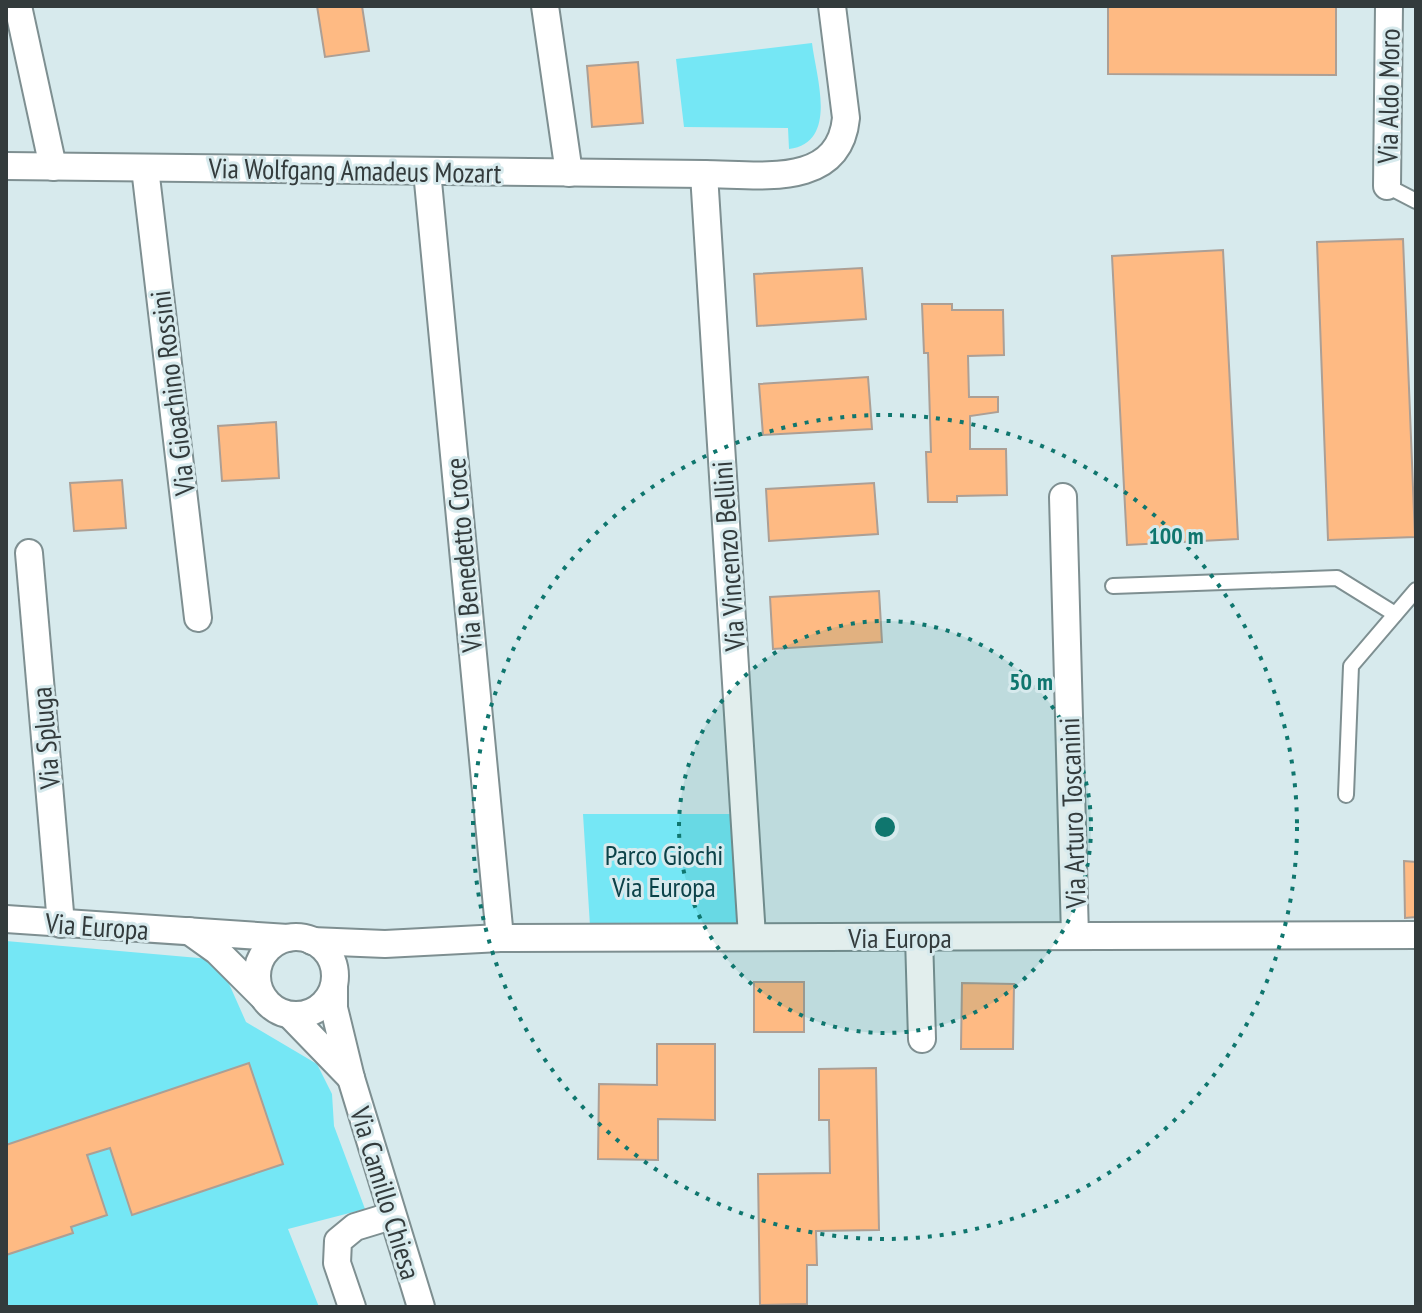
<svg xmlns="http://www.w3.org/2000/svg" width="1422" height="1313" viewBox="0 0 1422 1313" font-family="'PT Sans Narrow',sans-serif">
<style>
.green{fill:#75e7f5}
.building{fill:#feba83;stroke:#ac9f95;stroke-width:2}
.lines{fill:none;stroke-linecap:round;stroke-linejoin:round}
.lane-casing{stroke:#7e8f91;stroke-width:18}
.street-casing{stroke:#7e8f91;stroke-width:30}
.lane{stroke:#fff;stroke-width:14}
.street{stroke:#fff;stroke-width:26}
.ring{fill:none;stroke:#0f766e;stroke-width:4;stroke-dasharray:4 8}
.labels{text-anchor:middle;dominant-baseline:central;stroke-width:6;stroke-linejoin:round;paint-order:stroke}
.street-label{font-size:28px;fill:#333b3c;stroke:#d7eaed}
.park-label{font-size:28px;fill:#0c4248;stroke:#d7eaed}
.centre{fill:#0f766e;stroke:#d7eaed;stroke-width:4}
.ring-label{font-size:24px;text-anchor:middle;font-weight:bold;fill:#0f766e;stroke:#d7eaed;stroke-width:6;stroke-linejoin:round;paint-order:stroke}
</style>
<rect width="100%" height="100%" fill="#d7eaed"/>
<g class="green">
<path d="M812 43C816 77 839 142 789 149L788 128 684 127 676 59Z"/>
<polygon points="583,814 738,814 744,927 590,926"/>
<polygon points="6,941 210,959 226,977 246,1022 317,1064 332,1094 334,1126 365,1209 288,1229 319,1307 6,1307"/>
</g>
<g class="building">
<polygon points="317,6 362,6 369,51 325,57"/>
<polygon points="1108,6 1336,6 1336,75 1108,74"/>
<polygon points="638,62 643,123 592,127 587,66"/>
<polygon points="1403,239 1415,537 1328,540 1317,242"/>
<polygon points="1223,250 1238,539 1127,545 1112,256"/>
<polygon points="862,268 866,319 757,326 754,274"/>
<polygon points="922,304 952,304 952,310 1003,310 1004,355 968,356 969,397 998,397 998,412 970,416 970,449 1006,449 1007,495 957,496 957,502 928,502 926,452 931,452 928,353 924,353"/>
<polygon points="868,377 872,429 763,435 759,384"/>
<polygon points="276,422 279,478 222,481 218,426"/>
<polygon points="122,480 126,528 74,531 70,483"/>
<polygon points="874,483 878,534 769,541 766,489"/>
<polygon points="879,591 882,642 773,649 770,597"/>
<polygon points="1404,861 1416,862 1416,917 1405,918"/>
<rect x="754" y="982" width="50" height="50"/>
<polygon points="962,983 1014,984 1013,1049 961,1049"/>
<polygon points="657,1044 715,1044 715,1120 658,1119 658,1160 598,1159 599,1084 657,1085"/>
<polygon points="249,1063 283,1164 132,1215 110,1148 87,1155 107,1215 71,1227 73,1233 6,1255 6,1145"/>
<polygon points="876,1068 879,1230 816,1231 817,1265 807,1265 807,1304 760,1305 758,1174 830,1173 829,1120 819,1120 819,1069"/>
</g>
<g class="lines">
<defs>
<g id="lane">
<polyline points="1387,186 1416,201"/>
<polyline points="1113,586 1337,578 1395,614"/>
<polyline points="1346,795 1351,666 1416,590"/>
</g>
<g id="street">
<polyline points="18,6 53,167"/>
<polyline points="545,6 569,173"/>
<path d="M6 166 704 174C757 174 839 190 846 118L832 6"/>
<polyline points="145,168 198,618"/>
<polyline points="427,171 500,938"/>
<polyline points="704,174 752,937"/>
<polyline points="1387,186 1389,6"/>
<polyline points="1063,497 1075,936"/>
<polyline points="29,553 61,924"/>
<polyline points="6,919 288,938"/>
<polyline points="189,931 217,951 261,995"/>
<circle cx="296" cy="976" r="39"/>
<polyline points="919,937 922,1039"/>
<polyline points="312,941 385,944 500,938 1416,935"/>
<polyline points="290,1015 351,1078 334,1008 334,987"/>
<polyline points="351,1078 421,1307"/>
<polyline points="352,1307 337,1263 338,1241 355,1227 391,1216"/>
</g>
</defs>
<use href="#lane" class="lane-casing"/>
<use href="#street" class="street-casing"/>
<use href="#lane" class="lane"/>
<use href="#street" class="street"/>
</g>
<circle cx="885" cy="827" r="206" fill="#0f766e" fill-opacity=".12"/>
<g class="ring">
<circle cx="885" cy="827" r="206"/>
<circle cx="885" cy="827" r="412"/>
</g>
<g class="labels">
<g class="street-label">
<text transform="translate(1388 96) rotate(-89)">Via Aldo Moro</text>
<text transform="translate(355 170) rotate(1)">Via Wolfgang Amadeus Mozart</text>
<text transform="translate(172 393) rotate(-97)">Via Gioachino Rossini</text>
<text transform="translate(463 555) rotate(-95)">Via Benedetto Croce</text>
<text transform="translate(728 556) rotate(-94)">Via Vincenzo Bellini</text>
<text transform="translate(45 738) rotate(-95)">Via Spluga</text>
<text transform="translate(1072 813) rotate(-92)">Via Arturo Toscanini</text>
<text transform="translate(97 926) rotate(4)">Via Europa</text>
<text x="900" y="937">Via Europa</text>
<text transform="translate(386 1193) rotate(73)">Via Camillo Chiesa</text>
</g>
<g class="park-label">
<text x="664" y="854">Parco Giochi<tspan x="664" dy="32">Via Europa</tspan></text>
</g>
</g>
<circle cx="885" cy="827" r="12" class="centre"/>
<g class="ring-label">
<text x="1176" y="544">100 m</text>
<text x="1031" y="690">50 m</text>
</g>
<rect width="1422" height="1313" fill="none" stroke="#333b3c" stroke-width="16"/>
</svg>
